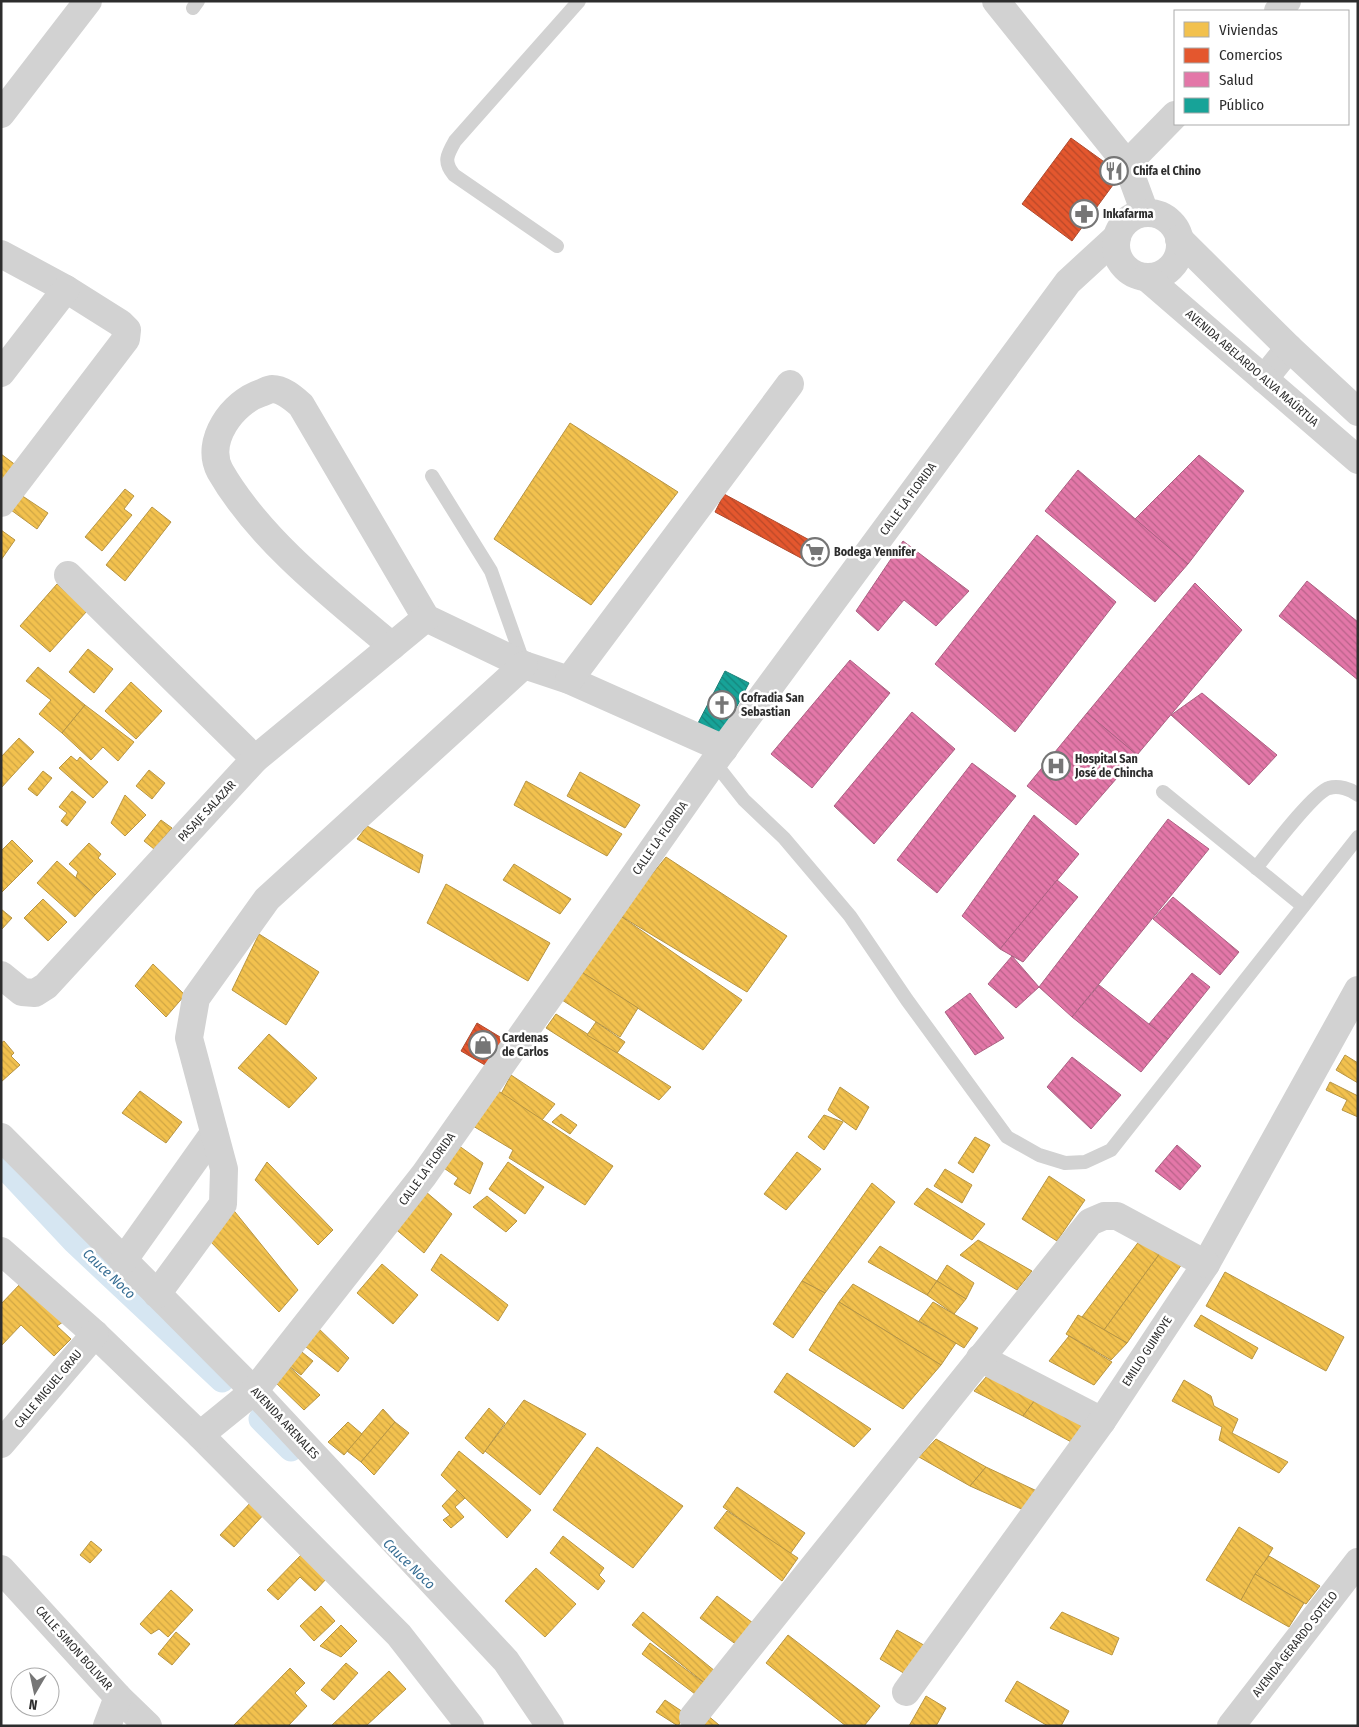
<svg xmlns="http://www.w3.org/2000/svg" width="1359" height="1727" viewBox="0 0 1359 1727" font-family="'Fira Sans Condensed',sans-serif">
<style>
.homes{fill:url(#homes-back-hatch);stroke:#b79544}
.shops{fill:url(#shops-back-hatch);stroke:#ad4a2e}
.health{fill:url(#health-back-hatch);stroke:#ac6183}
.public{fill:url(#public-back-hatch);stroke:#1e8078}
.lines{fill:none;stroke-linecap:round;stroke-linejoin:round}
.canal{stroke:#d6e6f2;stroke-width:25}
.service{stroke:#d2d2d2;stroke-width:14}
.minor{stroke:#d2d2d2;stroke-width:28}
.tertiary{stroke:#d2d2d2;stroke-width:28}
.labels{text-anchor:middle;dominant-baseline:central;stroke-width:5;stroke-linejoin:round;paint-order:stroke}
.poi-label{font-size:12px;font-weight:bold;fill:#2d2d2d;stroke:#fff;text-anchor:start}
.street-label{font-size:12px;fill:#2d2d2d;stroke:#fff}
.water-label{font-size:14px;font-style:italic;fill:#376e94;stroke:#fff}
</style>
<defs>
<pattern id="homes-back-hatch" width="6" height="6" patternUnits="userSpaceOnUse" patternTransform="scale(1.25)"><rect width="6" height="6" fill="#f2c14e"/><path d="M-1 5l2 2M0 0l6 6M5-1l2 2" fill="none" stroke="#d0a644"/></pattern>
<pattern id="shops-back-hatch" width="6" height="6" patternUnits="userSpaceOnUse" patternTransform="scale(1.25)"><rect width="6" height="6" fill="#e4572e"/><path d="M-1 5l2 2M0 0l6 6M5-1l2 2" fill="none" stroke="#b94828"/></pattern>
<pattern id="health-back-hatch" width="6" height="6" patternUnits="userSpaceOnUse" patternTransform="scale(1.25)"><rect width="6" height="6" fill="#e377a8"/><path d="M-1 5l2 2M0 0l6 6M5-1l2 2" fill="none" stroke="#b86289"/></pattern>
<pattern id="public-back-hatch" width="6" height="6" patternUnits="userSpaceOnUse" patternTransform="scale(1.25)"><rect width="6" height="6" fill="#17a398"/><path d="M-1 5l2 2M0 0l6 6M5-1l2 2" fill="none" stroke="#15857c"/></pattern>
</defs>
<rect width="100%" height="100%" fill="#fff"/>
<g class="homes">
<polygon points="570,423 678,492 591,605 494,539"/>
<polygon points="1,454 21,469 1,494"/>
<polygon points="125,489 134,496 124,509 132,515 102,551 85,537"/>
<polygon points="21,495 48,513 37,529 11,510"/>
<polygon points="152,507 171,522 125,581 106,565"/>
<polygon points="1,530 15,540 1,560"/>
<polygon points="57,584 87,611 50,652 20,626"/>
<polygon points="88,649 113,669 94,693 69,672"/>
<polygon points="38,667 85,705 62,733 39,714 51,700 26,681"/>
<polygon points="131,682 162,711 136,739 105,711"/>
<polygon points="85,705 134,742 118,761 103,747 91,760 62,733"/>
<polygon points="19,738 34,752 1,788 1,757"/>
<polygon points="71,756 77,761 80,757 108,782 93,798 59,768"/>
<polygon points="149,770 165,783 152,799 136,786"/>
<polygon points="43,771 52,778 37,796 28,789"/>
<polygon points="580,772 640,805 625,828 567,796"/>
<polygon points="526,781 622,834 607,856 514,805"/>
<polygon points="72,791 86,802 67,826 61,821 67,813 59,807"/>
<polygon points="125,795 146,815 125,836 111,823"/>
<polygon points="161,820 172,828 154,849 144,841"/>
<polygon points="367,826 423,855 419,873 357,839"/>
<polygon points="12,840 33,861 1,893 1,851"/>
<polygon points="89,843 101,854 98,858 116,874 95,895 76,877 78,872 69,864"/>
<polygon points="666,857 787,936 747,992 619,915"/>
<polygon points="57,861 95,895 75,917 37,883"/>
<polygon points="514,864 571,899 560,914 503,880"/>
<polygon points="446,884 550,943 528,981 427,923"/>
<polygon points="43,899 67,922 48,941 24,918"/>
<polygon points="1,909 12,918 1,930"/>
<polygon points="619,915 742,1000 703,1050 580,971"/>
<polygon points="259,934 319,972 286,1025 232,990"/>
<polygon points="153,964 185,995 166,1017 135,986"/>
<polygon points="580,971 638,1008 620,1037 562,1000"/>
<polygon points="556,1014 671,1087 659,1100 546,1028"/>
<polygon points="596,1022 625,1042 617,1053 587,1035"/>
<polygon points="269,1034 317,1078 289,1108 238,1068"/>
<polygon points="4,1041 14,1053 11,1056 20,1065 1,1082 1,1043"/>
<polygon points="1345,1055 1358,1063 1358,1083 1336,1070"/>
<polygon points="511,1075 555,1104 542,1120 501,1094"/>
<polygon points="1330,1082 1358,1096 1358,1117 1342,1110 1347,1100 1326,1090"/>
<polygon points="840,1087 869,1107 856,1130 828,1110"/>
<polygon points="497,1090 613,1166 585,1205 509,1158 513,1150 473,1126"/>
<polygon points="140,1091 182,1122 166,1143 122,1113"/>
<polygon points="561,1114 577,1125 570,1134 552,1122"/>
<polygon points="824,1115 843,1122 824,1150 808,1137"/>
<polygon points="975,1137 990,1145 973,1173 958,1163"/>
<polygon points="455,1143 483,1163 470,1194 454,1184 458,1178 441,1166"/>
<polygon points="797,1152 821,1169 786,1210 764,1194"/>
<polygon points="267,1162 333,1230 318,1245 255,1180"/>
<polygon points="508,1162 544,1187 525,1214 489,1189"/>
<polygon points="945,1169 972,1185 962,1203 934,1186"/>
<polygon points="1049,1176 1085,1200 1057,1241 1022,1219"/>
<polygon points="872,1183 895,1202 825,1293 802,1281"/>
<polygon points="419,1186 452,1214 424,1253 393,1227"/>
<polygon points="927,1188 985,1224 972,1240 914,1204"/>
<polygon points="487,1196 517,1221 506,1232 473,1207"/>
<polygon points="231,1207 298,1290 279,1312 207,1238"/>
<polygon points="1143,1236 1166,1245 1104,1330 1082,1317"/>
<polygon points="978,1240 1032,1271 1017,1290 960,1255"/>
<polygon points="1166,1245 1184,1261 1127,1343 1104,1330"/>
<polygon points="880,1246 937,1281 927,1295 868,1262"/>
<polygon points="441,1254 508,1305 498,1321 431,1270"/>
<polygon points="382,1264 418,1295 393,1324 357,1293"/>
<polygon points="947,1265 974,1283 966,1299 937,1281"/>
<polygon points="1225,1272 1344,1337 1326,1371 1206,1306"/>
<polygon points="802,1281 825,1293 793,1338 773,1324"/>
<polygon points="937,1281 966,1299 954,1314 927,1295"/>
<polygon points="21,1283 63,1322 57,1326 71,1339 54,1356 21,1325 1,1346 1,1304"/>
<polygon points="853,1284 956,1343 941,1365 839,1302"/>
<polygon points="839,1302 941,1365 903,1409 809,1350"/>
<polygon points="933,1302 978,1328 964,1348 919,1321"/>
<polygon points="1078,1315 1082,1317 1127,1343 1111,1360 1066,1334"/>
<polygon points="1201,1315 1258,1348 1252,1359 1194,1326"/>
<polygon points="315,1325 349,1358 338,1372 301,1343"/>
<polygon points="1069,1336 1112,1362 1094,1385 1049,1361"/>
<polygon points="297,1348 313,1361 301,1375 285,1363"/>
<polygon points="285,1363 320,1395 304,1410 273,1380"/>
<polygon points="993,1369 1038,1396 1023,1416 974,1391"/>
<polygon points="787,1373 871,1429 854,1447 774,1392"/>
<polygon points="1184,1380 1211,1396 1214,1406 1238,1419 1232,1433 1288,1462 1279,1473 1219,1440 1222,1427 1172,1401"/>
<polygon points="1038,1396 1088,1421 1075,1444 1023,1416"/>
<polygon points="524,1400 586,1434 540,1495 485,1451"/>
<polygon points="489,1408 505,1423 483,1454 465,1438"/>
<polygon points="383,1409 395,1422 361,1462 347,1451"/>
<polygon points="348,1422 362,1434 344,1455 328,1442"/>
<polygon points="395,1422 409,1433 374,1475 361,1462"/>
<polygon points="936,1439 986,1467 970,1486 919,1457"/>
<polygon points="597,1447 683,1506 633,1568 553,1510"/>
<polygon points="459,1451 531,1510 507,1538 441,1475"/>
<polygon points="986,1467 1039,1492 1028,1512 970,1486"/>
<polygon points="737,1487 805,1533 790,1554 723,1507"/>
<polygon points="457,1490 465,1498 455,1507 464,1517 451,1528 443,1520 450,1515 442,1506"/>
<polygon points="253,1500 266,1512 234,1547 220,1535"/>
<polygon points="727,1511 798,1558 782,1581 714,1528"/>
<polygon points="1239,1527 1273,1548 1241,1600 1206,1580"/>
<polygon points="563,1536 604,1568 599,1575 605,1581 598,1590 550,1553"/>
<polygon points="91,1541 102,1550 90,1563 80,1555"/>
<polygon points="302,1554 327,1578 315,1591 300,1577 278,1600 267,1590"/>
<polygon points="1269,1556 1320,1586 1306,1604 1255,1574"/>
<polygon points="536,1568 576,1604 545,1637 505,1601"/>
<polygon points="1255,1574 1304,1603 1289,1627 1241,1600"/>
<polygon points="171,1590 193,1610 168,1637 159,1629 151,1634 140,1624"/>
<polygon points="717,1596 757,1626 741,1648 700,1618"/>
<polygon points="321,1606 335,1621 314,1641 300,1626"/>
<polygon points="643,1612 721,1676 711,1688 632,1625"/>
<polygon points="1062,1612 1119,1638 1112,1655 1050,1628"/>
<polygon points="341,1625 357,1641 341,1657 320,1646"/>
<polygon points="897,1630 929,1648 912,1678 880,1659"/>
<polygon points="176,1632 190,1644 172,1665 158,1654"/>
<polygon points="788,1635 880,1706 864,1726 846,1726 766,1663"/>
<polygon points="650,1643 711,1688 703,1700 642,1654"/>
<polygon points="346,1663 358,1673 334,1700 321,1690"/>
<polygon points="290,1668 305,1683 295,1693 307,1706 288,1726 233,1726"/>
<polygon points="389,1671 406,1689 366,1726 331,1726"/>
<polygon points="1017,1681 1069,1711 1061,1726 1048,1726 1005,1701"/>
<polygon points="926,1696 946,1708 936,1726 909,1726"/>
<polygon points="665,1700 686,1714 678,1726 656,1712"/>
<polygon points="706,1714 719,1725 719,1726 696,1726"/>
</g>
<g class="shops">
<polygon points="1071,138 1121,174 1072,241 1022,204"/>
<polygon points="724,494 828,550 814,565 715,512"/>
<polygon points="477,1023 505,1040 490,1068 461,1051"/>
</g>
<g class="health">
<polygon points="1199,455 1244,491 1188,564 1135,519"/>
<polygon points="1078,470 1188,564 1155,602 1045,511"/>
<polygon points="1037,535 1116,602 1015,732 935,664"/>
<polygon points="903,541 969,591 936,626 904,600 878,631 856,611"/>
<polygon points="1307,581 1358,622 1358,680 1279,616"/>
<polygon points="1195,583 1242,630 1137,755 1087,713"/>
<polygon points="850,660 890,693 812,788 771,754"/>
<polygon points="1202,693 1277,755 1249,785 1171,715"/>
<polygon points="912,712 955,749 874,844 834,806"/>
<polygon points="1087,713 1137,755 1076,825 1027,786"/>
<polygon points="972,763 1016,796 937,893 897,860"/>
<polygon points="1034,815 1079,854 1000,949 962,916"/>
<polygon points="1168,819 1209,849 1072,1017 1039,987"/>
<polygon points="1057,880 1078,897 1023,962 1000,949"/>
<polygon points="1173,897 1239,952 1220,975 1153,919"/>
<polygon points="1012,956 1039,987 1016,1008 988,984"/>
<polygon points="1192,973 1210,987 1168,1039 1149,1024"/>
<polygon points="1099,985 1168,1039 1141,1072 1072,1017"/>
<polygon points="970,993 1004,1038 975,1055 945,1012"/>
<polygon points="1072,1057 1121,1095 1091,1129 1047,1087"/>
<polygon points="1177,1145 1201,1166 1180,1190 1155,1171"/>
</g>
<polygon class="public" points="725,671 749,683 720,739 696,727"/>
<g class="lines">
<g class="canal">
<polyline points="1,1163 75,1242 222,1380"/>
<polyline points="261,1419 291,1449"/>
</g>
<g class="service">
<polyline points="193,8 198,1"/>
<path d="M557 246 454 175C443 162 447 155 455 141L579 1"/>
<polyline points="432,476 491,571 524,664"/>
<polyline points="714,762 744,800 784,838 850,916 907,1000 1007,1137 1039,1155 1065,1163 1085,1162 1111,1150 1358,837"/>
<polyline points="1163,792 1303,906"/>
<path d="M1256 868C1268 853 1314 792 1329 788 1338 785 1351 789 1358 795"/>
</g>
<g class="minor">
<polyline points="1278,11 1287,1"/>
<polyline points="1,114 88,1"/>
<polyline points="1127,164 1175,115"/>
<polyline points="1,254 66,289 120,323 127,330 126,339 1,503"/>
<polyline points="1,373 66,289"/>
<polyline points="1264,379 1289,348"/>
<polyline points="68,575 255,759"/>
<path d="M392 646C332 596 259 539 220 471 204 441 233 402 261 393 264 392 269 389 272 389 283 389 293 398 301 405L426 618 524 665 569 680 724 749"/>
<polyline points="569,680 790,384"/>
<polyline points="1,975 22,992 35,993 46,986 255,759 426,618"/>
<polyline points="1,1137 254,1391 506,1661 550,1726"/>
<polyline points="1,1251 95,1334 200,1435 399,1635 470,1726"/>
<polyline points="123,1261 214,1133"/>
<polyline points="157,1294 223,1204 224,1169 189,1038 196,998 267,899 524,665"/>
<polyline points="980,1358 1102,1421"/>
<polyline points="200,1435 254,1391 424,1175 714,762 1068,282 1117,237"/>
<polyline points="1,1444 95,1334"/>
<polyline points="1,1569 118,1697 148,1726"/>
<polyline points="906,1692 1102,1421 1206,1264 1358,990"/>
<polyline points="693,1717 1090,1222 1104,1216 1117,1216 1206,1264"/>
<polyline points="107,1726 118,1697"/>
</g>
<g class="tertiary">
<polyline points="996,1 1127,164 1145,213"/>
<circle cx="1148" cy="245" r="32"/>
<polyline points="1179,239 1289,348 1358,412"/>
<polyline points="1146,277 1358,460"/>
<polyline points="1231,1726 1358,1562"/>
</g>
</g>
<defs>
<symbol id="restaurant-ring" viewBox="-11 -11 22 22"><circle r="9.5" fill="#fff" stroke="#767676" stroke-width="1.5"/><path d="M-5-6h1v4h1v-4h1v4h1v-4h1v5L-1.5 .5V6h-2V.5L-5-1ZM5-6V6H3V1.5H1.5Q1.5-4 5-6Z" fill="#767676"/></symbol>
<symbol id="pharmacy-ring" viewBox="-11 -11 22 22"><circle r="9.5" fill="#fff" stroke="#767676" stroke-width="1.5"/><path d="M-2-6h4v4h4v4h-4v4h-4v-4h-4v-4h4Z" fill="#767676"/></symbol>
<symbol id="supermarket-ring" viewBox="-11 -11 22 22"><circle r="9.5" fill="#fff" stroke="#767676" stroke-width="1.5"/><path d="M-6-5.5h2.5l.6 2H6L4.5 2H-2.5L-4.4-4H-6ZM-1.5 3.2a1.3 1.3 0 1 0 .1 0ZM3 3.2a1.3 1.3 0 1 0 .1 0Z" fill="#767676"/></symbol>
<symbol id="church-ring" viewBox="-11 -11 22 22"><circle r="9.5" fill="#fff" stroke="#767676" stroke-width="1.5"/><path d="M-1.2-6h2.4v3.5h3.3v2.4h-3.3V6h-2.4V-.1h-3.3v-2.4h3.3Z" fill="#767676"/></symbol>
<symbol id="hospital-ring" viewBox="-11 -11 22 22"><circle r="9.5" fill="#fff" stroke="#767676" stroke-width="1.5"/><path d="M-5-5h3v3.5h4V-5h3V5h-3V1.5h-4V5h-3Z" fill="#767676"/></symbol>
<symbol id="shop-ring" viewBox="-11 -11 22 22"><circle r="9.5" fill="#fff" stroke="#767676" stroke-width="1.5"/><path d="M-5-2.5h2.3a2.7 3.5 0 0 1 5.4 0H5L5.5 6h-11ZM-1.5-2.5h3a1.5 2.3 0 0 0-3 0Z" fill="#767676"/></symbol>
</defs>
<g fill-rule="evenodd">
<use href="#restaurant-ring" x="1098" y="155" width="32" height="32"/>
<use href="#pharmacy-ring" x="1068" y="198" width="32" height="32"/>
<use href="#supermarket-ring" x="799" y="536" width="32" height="32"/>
<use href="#church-ring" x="706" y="689" width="32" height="32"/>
<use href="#hospital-ring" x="1040" y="750" width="32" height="32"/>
<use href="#shop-ring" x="467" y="1029" width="32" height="32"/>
</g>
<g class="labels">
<g class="poi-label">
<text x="1133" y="171">Chifa el Chino</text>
<text x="1103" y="214">Inkafarma</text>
<text x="834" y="552">Bodega Yennifer</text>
<text x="741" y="698">Cofradia San<tspan x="741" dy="14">Sebastian</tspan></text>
<text x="1075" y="759">Hospital San<tspan x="1075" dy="14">José de Chincha</tspan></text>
<text x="502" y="1038">Cardenas<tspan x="502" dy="14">de Carlos</tspan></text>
</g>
<g class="street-label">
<text transform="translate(1252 368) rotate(41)">AVENIDA ABELARDO ALVA MAÚRTUA</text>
<text transform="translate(908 499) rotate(-54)">CALLE LA FLORIDA</text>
<text transform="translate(207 811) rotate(-47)">PASAJE SALAZAR</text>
<text transform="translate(660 838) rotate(-55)">CALLE LA FLORIDA</text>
<text transform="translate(427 1169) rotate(-54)">CALLE LA FLORIDA</text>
<text transform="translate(1147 1351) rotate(-57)">EMILIO GUIMOYE</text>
<text transform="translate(48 1389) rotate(-50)">CALLE MIGUEL GRAU</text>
<text transform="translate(285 1423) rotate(47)">AVENIDA ARENALES</text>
<text transform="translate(1295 1644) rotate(-52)">AVENIDA GERARDO SOTELO</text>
<text transform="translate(74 1648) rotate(48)">CALLE SIMON BOLIVAR</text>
</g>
<g class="water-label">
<text transform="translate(109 1274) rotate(43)">Cauce Noco</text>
<text transform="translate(409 1564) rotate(44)">Cauce Noco</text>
</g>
</g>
<rect width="1359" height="1727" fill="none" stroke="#2d2d2d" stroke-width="5"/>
<rect x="1174" y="10" width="175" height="115" fill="#ffffff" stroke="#ababab"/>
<rect x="1184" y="22" width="25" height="15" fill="#f2c14e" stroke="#ababab"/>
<text x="1219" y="35" font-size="15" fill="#2d2d2d">Viviendas</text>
<rect x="1184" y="48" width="25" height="15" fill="#e4572e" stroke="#ababab"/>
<text x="1219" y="60" font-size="15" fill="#2d2d2d">Comercios</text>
<rect x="1184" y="72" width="25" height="15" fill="#e377a8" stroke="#ababab"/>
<text x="1219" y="85" font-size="15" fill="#2d2d2d">Salud</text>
<rect x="1184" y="98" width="25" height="15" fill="#17a398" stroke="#ababab"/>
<text x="1219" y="110" font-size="15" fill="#2d2d2d">Público</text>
<g transform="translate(35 1692) rotate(189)"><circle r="24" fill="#ffffff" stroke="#ababab"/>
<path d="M0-4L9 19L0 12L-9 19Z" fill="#767676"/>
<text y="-8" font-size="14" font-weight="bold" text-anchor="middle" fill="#2d2d2d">N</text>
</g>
</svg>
